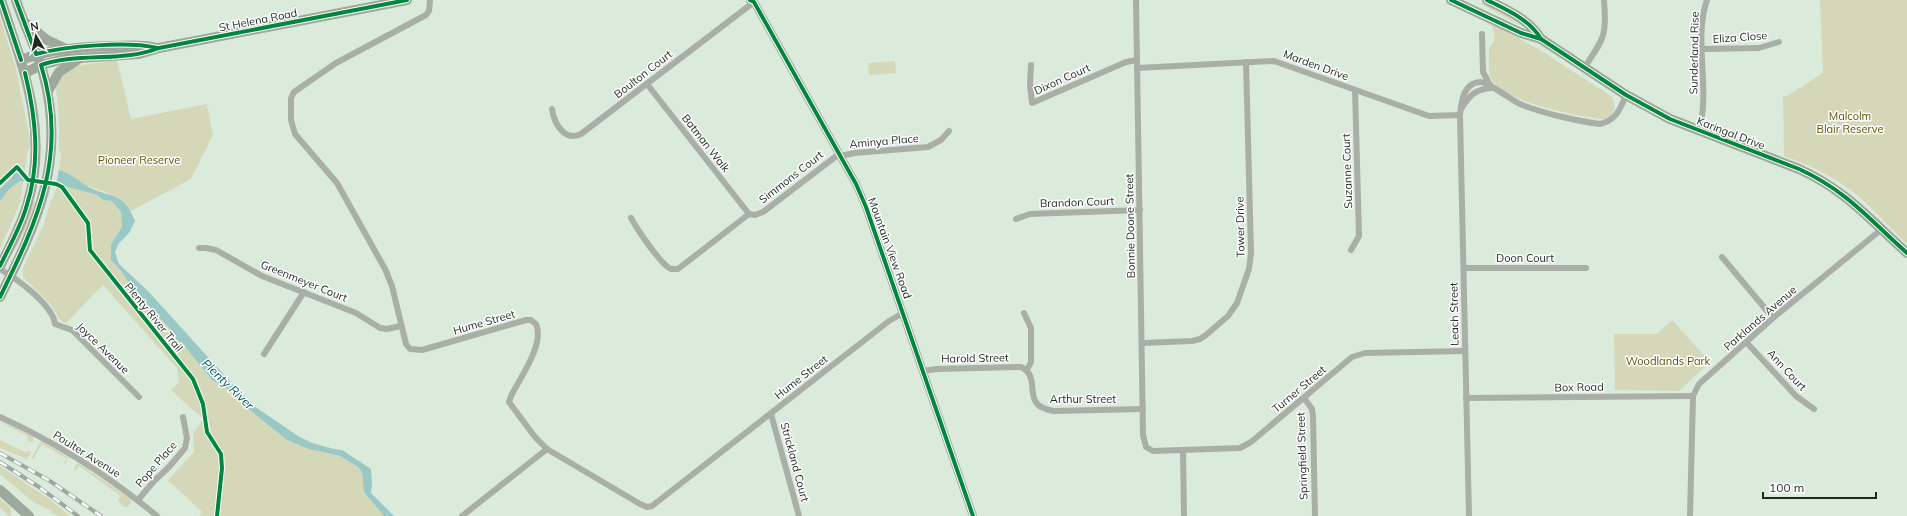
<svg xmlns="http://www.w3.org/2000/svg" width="1907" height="516" viewBox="0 0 1907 516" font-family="Mulish,sans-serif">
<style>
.green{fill:#d4d8b9}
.water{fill:#9ac8c5}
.pier{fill:#daebdc}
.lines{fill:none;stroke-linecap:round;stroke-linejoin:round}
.minor{stroke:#a9afa6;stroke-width:6}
.tertiary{stroke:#a9afa6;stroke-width:8}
.primary{stroke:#9fa89d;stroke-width:10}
.rail-casing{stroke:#9ea89f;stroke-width:4}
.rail{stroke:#fff;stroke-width:2.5;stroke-dasharray:8;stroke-linecap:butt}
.cycleway-casing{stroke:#fff;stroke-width:6}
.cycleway{stroke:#00873e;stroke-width:4}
.labels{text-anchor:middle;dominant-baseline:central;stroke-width:3;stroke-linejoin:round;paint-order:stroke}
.street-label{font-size:11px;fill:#1d281f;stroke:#fff}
.park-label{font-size:11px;fill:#5e5303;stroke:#fff}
.water-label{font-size:12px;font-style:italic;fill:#005a5c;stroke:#fff}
</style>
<rect width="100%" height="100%" fill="#daebdc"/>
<g class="green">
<polygon points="1474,0 1502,12 1521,26"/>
<path d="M1820 0H1907V244C1892 230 1879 215 1864 201 1841 180 1813 166 1784 156L1783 96H1787L1823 73Z"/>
<polygon points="0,17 16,69 30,140 30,149 28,149 20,203 0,249"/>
<path d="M1491 23 1540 50 1611 96C1618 107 1614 117 1602 119 1579 117 1498 101 1490 76 1488 68 1489 57 1489 48 1497 40 1495 34 1491 23Z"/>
<polygon points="117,60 131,119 207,104 213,135 191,179 131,211 111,194 86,185 59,170 61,152 59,151 59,124 56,87 58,78 76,66"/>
<polygon points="895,61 896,73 869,75 868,63"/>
<polygon points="57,184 97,195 103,200 112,201 121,212 122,227 111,244 111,260 122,272 133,290 176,334 178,341 183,343 212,380 228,389 246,407 287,440 309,449 340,456 358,467 362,472 364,492 384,516 199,516 202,512 168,480 194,452 193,434 203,419 171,390 179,382 177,368 103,285 66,323 60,320 51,305 23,277 23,268 44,224 51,199 53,199"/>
<polygon points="33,202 38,203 33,216 9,260"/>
<polygon points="1672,320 1710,362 1679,391 1615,390 1614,334 1657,334"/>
<polygon points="0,421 33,437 33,441 28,442 27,436 0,422"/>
<polygon points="0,440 25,452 32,451 27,459 0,448"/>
<polygon points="41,441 68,457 66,464 64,463 67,459 42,444 33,459 31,458"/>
<polygon points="78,463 131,499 131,503 127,507 123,507 118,500 121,496 79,466 76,471 74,470 75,466"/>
<polygon points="0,466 52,501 70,516 59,516 51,513 52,511 33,502 0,474"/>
<polygon points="0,499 11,508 11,516 9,516 0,508"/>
</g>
<path class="water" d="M59 170C69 173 78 180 87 186 110 199 123 190 135 221L129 233 119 243 115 252 119 264 149 292 235 387 257 408 298 436 312 443 334 449 342 450 371 469 372 484 371 493 394 516H384L364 492 362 472 358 467 340 456 309 449 287 440 246 407 228 389 212 380 183 344 176 339 175 334 133 290 122 272 111 260V244L122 227 121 212 112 201 103 200 97 195 57 184 20 181 9 189 0 201V189L11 179 14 173Z"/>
<polygon class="pier" points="59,168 56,186 24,183 26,171"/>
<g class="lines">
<g class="minor">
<path d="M430 0 429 11 426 15 336 63 294 92 291 98V120L295 134 337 183 385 269 392 286 406 344 410 349 422 350 526 320H531L536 324C545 344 520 378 511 396L509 402 535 437 547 449 640 504 647 507 652 506 889 321 903 313"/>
<polyline points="1136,0 1143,435 1146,447 1153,451 1240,448 1251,442 1352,357 1365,353 1465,351"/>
<polyline points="1482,34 1483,72 1490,85"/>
<polyline points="1703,49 1759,48 1779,42"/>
<polyline points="1031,65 1030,85 1032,103 1126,62 1137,60"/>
<polyline points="1137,68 1274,61 1429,116 1460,115"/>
<path d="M1584 68C1604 38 1607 37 1604 0"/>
<polyline points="647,84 749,214"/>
<path d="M552 109C554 124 565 142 581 134L754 2"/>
<path d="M1461 109C1469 96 1475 89 1492 88"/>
<path d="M1699 131C1711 89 1693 40 1707 0"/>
<polyline points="840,156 855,153 928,147 941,140 949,131"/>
<path d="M631 218C637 229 661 265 671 269H678L749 214 755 215 763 212 839 154"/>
<polyline points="1016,219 1030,214 1140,210"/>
<polyline points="199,248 206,248 216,250 262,276 356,313 380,328 387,329 401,326"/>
<polyline points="1351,250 1359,236 1355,90"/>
<polyline points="1722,257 1773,318"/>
<polyline points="1464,268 1586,268"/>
<path d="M0 269C16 278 53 305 55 324L72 330 139 397"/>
<polyline points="1024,313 1031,328 1031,362 1027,370"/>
<polyline points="1143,343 1192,341 1200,339 1206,335 1228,316 1237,303 1249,269 1251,253 1246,62"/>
<polyline points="1747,343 1796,396 1814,409"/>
<polyline points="264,354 304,292"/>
<path d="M923 371 937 369 1021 367C1044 378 1018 406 1054 411L1143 409"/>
<polyline points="1304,398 1312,409 1313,416 1315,516"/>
<polyline points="1466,398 1693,396"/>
<polyline points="771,414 799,516"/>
<path d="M0 417C57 443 109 476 157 516"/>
<polyline points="1183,450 1184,516"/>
<polyline points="138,500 154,481 169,467 185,448 187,438 183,417"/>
<polyline points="462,516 547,449"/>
<path d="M1469 516 1460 115C1461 103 1463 83 1480 82 1487 81 1511 100 1520 104 1541 113 1577 121 1600 124 1616 120 1620 110 1626 95"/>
<polyline points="1690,516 1693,396 1699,384 1773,318 1882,229"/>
</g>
<polyline class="tertiary" points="750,0 754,2 856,184 866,207 973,516"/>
<g class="primary">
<path d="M1451 0 1521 33 1541 39 1626 95 1670 119 1799 169C1847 191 1869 219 1907 253"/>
<path d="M1487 0C1507 10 1529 19 1541 39"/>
<polyline points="24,22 47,40 64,48"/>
<path d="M21 60C50 49 80 47 111 46 126 46 142 44 157 48"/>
<polyline points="25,73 41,65 64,59 139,54 159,48 407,0"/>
<polyline points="48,91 59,72 77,60"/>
<path d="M0 266C10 246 22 225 28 202 49 130 23 68 1 0"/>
<path d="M0 297C37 223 66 161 44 77 38 51 24 26 16 0"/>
<polyline points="0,490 29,516"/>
</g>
<defs>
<g id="rail">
<polyline points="0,453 50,481 101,516"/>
<polyline points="0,462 39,487 78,516"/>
</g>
</defs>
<use href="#rail" class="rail-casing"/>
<use href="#rail" class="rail"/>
<defs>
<g id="cycleway">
<polyline points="1,0 21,60"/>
<path d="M16 0 36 54C66 46 127 41 157 48"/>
<polyline points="750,0 754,2 856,184 866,207 973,516"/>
<path d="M1451 0 1521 33 1541 39 1626 95 1670 119 1799 169C1847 191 1869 219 1907 253"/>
<path d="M1487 0C1507 10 1529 19 1541 39"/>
<polyline points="0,183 17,167 28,180 56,184 62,187 88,223 90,250 193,379 203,404 207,432 221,454 222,468 217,516"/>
<path d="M0 266C9 247 20 228 26 208 41 163 36 118 25 73"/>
<path d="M0 297C38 220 69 153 41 65 79 52 121 63 159 48L407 0"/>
</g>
</defs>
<use href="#cycleway" class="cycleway-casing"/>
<use href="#cycleway" class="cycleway"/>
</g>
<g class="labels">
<g class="street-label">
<text transform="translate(258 20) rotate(-11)">St Helena Road</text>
<text transform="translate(1740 37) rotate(-4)">Eliza Close</text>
<text transform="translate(1694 53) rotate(-89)">Sunderland Rise</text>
<text transform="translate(1316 65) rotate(20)">Marden Drive</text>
<text transform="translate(643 74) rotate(-38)">Boulton Court</text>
<text transform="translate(1062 79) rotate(-24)">Dixon Court</text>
<text transform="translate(1731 133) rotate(21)">Karingal Drive</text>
<text transform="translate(884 141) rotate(-5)">Aminya Place</text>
<text transform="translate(706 143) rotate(52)">Batman Walk</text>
<text transform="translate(1347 171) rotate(-92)">Suzanne Court</text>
<text transform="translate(791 177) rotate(-38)">Simmons Court</text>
<text transform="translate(1077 202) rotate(-2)">Brandon Court</text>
<text transform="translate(1130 226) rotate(-91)">Bonnie Doone Street</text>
<text transform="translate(1240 227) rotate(-91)">Tower Drive</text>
<text transform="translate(890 248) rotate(70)">Mountain View Road</text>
<text x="1525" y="258">Doon Court</text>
<text transform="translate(304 281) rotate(22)">Greenmeyer Court</text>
<text transform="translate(1454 314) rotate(-91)">Leach Street</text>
<text transform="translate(154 317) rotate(51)">Plenty River Trail</text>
<text transform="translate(1760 318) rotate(-41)">Parklands Avenue</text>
<text transform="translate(484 322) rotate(-16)">Hume Street</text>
<text transform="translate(103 348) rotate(44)">Joyce Avenue</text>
<text transform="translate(975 358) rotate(-1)">Harold Street</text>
<text transform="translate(1787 370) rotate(47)">Ann Court</text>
<text transform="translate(801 377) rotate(-38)">Hume Street</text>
<text transform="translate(1579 387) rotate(-1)">Box Road</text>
<text transform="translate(1299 389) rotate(-40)">Turner Street</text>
<text x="1083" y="399">Arthur Street</text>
<text transform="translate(87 454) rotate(32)">Poulter Avenue</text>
<text transform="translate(1302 456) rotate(-92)">Springfield Street</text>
<text transform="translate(795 462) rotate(75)">Strickland Court</text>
<text transform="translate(156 464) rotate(-49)">Pope Place</text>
</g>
<g class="park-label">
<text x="1850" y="116">Malcolm<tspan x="1850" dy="13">Blair Reserve</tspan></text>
<text x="139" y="160">Pioneer Reserve</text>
<text x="1668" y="361">Woodlands Park</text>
</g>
<g class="water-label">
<text transform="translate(228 384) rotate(44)">Plenty River</text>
</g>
</g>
<g transform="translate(36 36) rotate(351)" stroke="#ffffff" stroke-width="3" paint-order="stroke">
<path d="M0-3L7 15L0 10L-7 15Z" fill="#1d281f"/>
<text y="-6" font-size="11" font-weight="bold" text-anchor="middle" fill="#1d281f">N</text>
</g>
<path d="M1763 492v6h113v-6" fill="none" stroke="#1d281f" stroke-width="2"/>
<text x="1769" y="492" font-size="12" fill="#1d281f" stroke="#ffffff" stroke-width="3" paint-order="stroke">100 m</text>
</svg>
